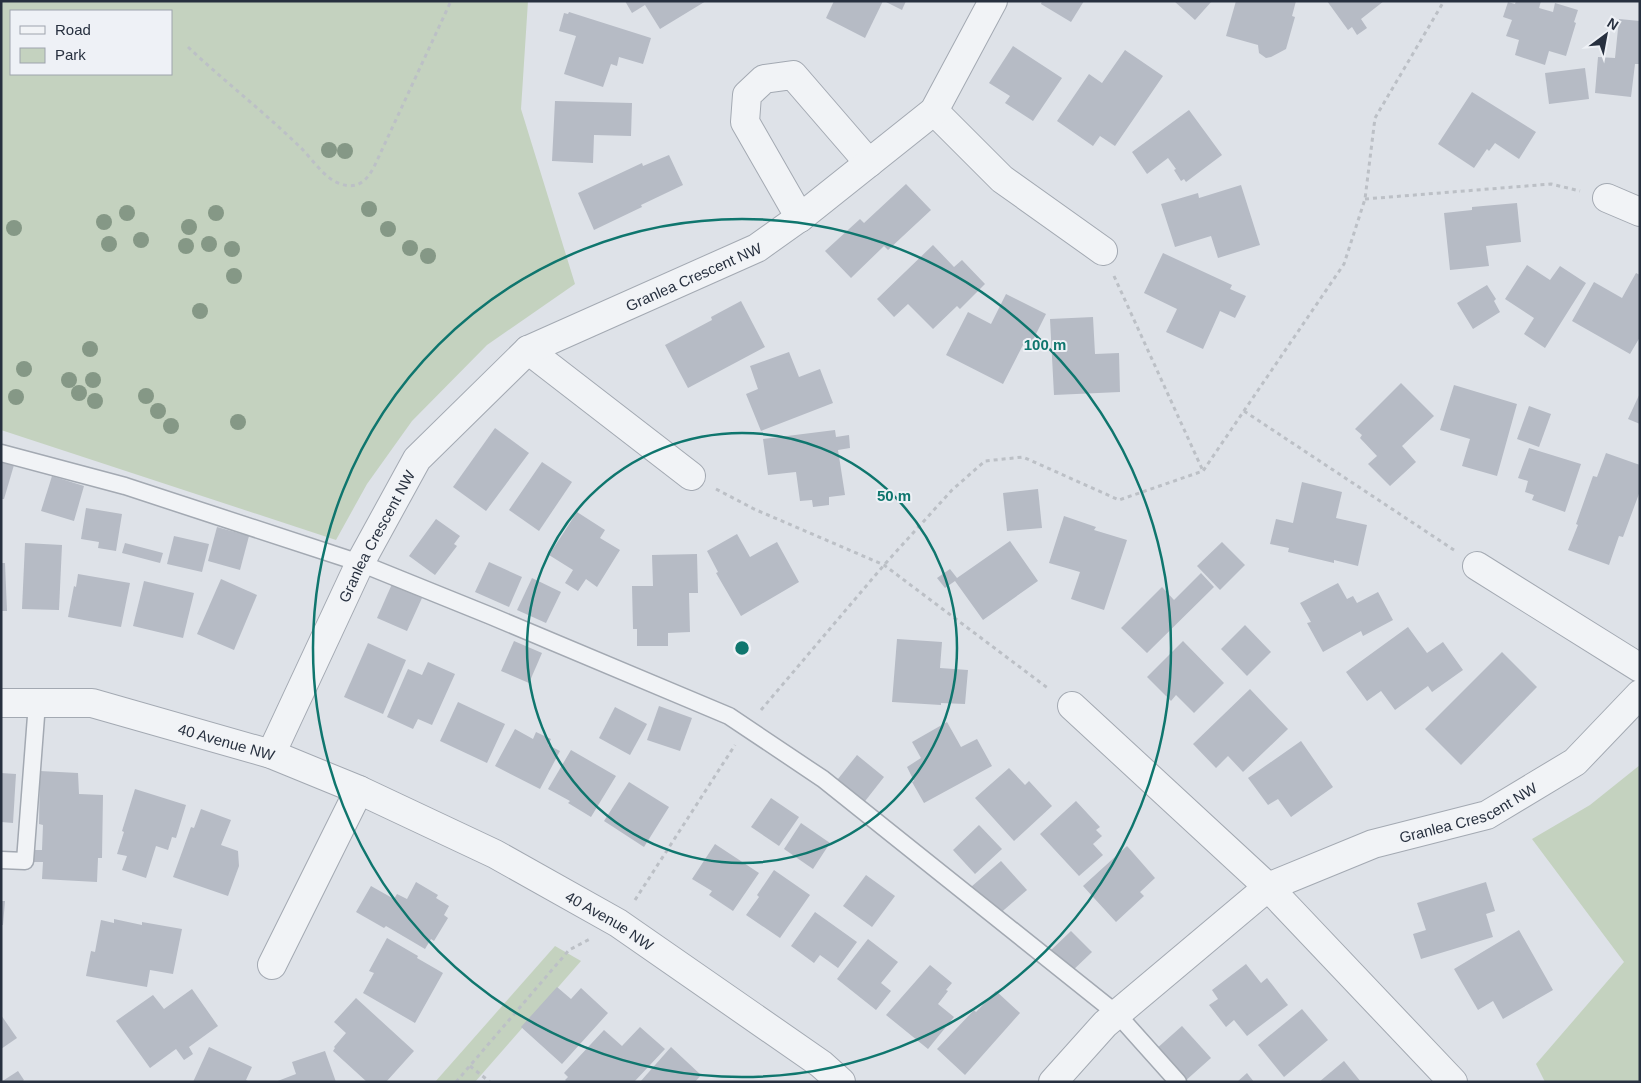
<svg xmlns="http://www.w3.org/2000/svg" width="1641" height="1083" viewBox="0 0 1641 1083" font-family="Helvetica,sans-serif">
<style>
.green{fill:#c4d2bf;fill-rule:evenodd}
.building{fill:#b6bbc5}
.lines{fill:none;stroke-linecap:round;stroke-linejoin:round}
.service-casing{stroke:#a3a9b2;stroke-width:19}
.minor-casing{stroke:#a3a9b2;stroke-width:30}
.tertiary-casing{stroke:#a3a9b2;stroke-width:30}
.path{stroke:#bcc0c6;stroke-width:3;stroke-dasharray:4 4;stroke-linecap:butt}
.service{stroke:#f1f3f6;stroke-width:16}
.minor{stroke:#f1f3f6;stroke-width:28}
.tertiary{stroke:#f1f3f6;stroke-width:28}
.tree{fill:#859886}
.ring{fill:none;stroke:#0f766e;stroke-width:2.5}
.labels{text-anchor:middle;dominant-baseline:central;stroke-width:4;stroke-linejoin:round;paint-order:stroke}
.street-label{font-size:15px;fill:#27303f;stroke:#eef1f6}
.centre{fill:#0f766e;stroke:#eef1f6;stroke-width:2.5}
.ring-label{font-size:15px;text-anchor:middle;font-weight:bold;fill:#0f766e;stroke:#eef1f6;stroke-width:4;stroke-linejoin:round;paint-order:stroke}
</style>
<rect width="100%" height="100%" fill="#dee2e8"/>
<g class="green">
<path d="M1 1H528L521 109 575 284 487 345 412 421 367 484 336 540 1 430ZM11 11H171V74H11Z"/>
<polygon points="1640,765 1640,1082 1545,1082 1536,1064 1624,962 1532,839 1590,805"/>
<polygon points="555,946 581,961 475,1082 435,1082"/>
</g>
<g class="building">
<polygon points="625,1 706,1 660,29 645,5 632,13"/>
<polygon points="834,1 883,1 865,38 826,18"/>
<polygon points="884,1 906,1 902,10"/>
<polygon points="1042,1 1084,1 1071,22 1041,4"/>
<polygon points="1174,1 1212,1 1195,20"/>
<polygon points="1236,1 1296,1 1292,16 1295,17 1286,49 1271,57 1266,58 1259,53 1258,45 1226,36"/>
<polygon points="1327,1 1384,1 1361,19 1367,28 1357,35 1352,27 1348,30"/>
<polygon points="1516,1 1541,1 1539,8 1553,12 1555,3 1578,10 1574,22 1576,23 1566,56 1549,51 1545,65 1515,55 1519,40 1506,36 1512,20 1503,17 1508,2 1515,4"/>
<polygon points="569,12 651,38 643,64 619,57 617,66 611,64 603,87 564,74 576,36 559,31 564,13 568,14"/>
<polygon points="1619,19 1640,21 1640,64 1635,64 1631,97 1595,93 1598,57 1615,58"/>
<polygon points="1013,46 1062,78 1033,121 1005,103 1010,96 989,83"/>
<polygon points="1125,50 1163,76 1115,146 1100,136 1093,146 1057,121 1089,74 1102,83"/>
<polygon points="1585,68 1589,99 1549,104 1545,73"/>
<polygon points="1472,92 1536,132 1519,159 1495,143 1489,151 1487,149 1474,168 1438,144"/>
<polygon points="555,101 632,103 631,136 594,135 593,163 552,161"/>
<polygon points="1189,110 1222,155 1186,182 1184,179 1181,181 1174,170 1176,169 1168,158 1147,174 1132,152"/>
<polygon points="669,155 683,185 641,205 642,207 594,230 578,193 642,163 643,166"/>
<polygon points="906,184 931,210 888,250 884,246 851,278 825,251 860,219 864,223"/>
<polygon points="1241,185 1260,245 1218,258 1211,236 1175,247 1161,204 1198,193 1199,198"/>
<polygon points="1517,203 1521,242 1486,246 1489,266 1450,270 1444,213 1472,210 1472,207"/>
<polygon points="933,245 954,267 962,260 985,284 960,309 957,306 933,329 908,304 894,317 877,299"/>
<polygon points="1163,253 1232,285 1230,289 1246,296 1235,318 1220,311 1203,349 1166,332 1177,309 1144,293"/>
<polygon points="1527,265 1550,280 1560,266 1586,283 1545,348 1524,334 1534,318 1505,299"/>
<polygon points="1636,273 1640,275 1640,337 1630,354 1572,321 1594,282 1622,298"/>
<polygon points="1487,285 1496,299 1494,301 1500,312 1473,329 1457,303"/>
<polygon points="1006,294 1046,314 1030,346 1024,343 1003,384 946,355 968,312 991,324"/>
<polygon points="741,301 765,347 688,388 665,345 712,320 711,317"/>
<polygon points="1093,317 1095,354 1119,353 1120,392 1054,395 1050,319"/>
<polygon points="789,352 799,377 820,369 833,403 761,431 746,394 758,389 750,366"/>
<polygon points="1401,383 1434,416 1402,446 1416,462 1390,486 1368,464 1377,456 1360,438 1362,435 1355,429"/>
<polygon points="1454,385 1517,404 1497,476 1462,466 1470,439 1440,430"/>
<polygon points="1640,393 1640,424 1628,419"/>
<polygon points="1529,406 1551,414 1539,447 1517,439"/>
<polygon points="495,428 529,453 486,511 453,487"/>
<polygon points="835,430 836,437 849,435 850,448 838,450 845,495 829,497 829,505 813,507 812,500 800,501 796,472 768,475 763,439"/>
<polygon points="1529,448 1581,464 1565,512 1532,500 1534,495 1525,492 1528,481 1518,478"/>
<polygon points="1606,453 1640,465 1640,491 1623,537 1619,536 1609,565 1568,550 1578,525 1576,524 1593,476 1597,477"/>
<polygon points="1,462 14,465 4,499 1,499"/>
<polygon points="542,462 572,482 539,531 509,510"/>
<polygon points="52,476 84,486 74,521 41,511"/>
<polygon points="1302,482 1342,492 1336,518 1367,525 1358,566 1334,560 1334,563 1288,552 1289,548 1270,544 1276,519 1293,523"/>
<polygon points="1038,489 1042,528 1007,531 1003,493"/>
<polygon points="86,508 122,514 116,551 98,548 99,542 81,539"/>
<polygon points="577,512 605,530 600,538 620,550 597,587 586,579 578,591 565,583 573,570 549,555"/>
<polygon points="1064,516 1096,527 1094,530 1127,540 1104,610 1071,599 1080,572 1049,563"/>
<polygon points="436,519 460,536 454,544 457,546 435,575 409,556"/>
<polygon points="217,527 249,536 240,570 208,561"/>
<polygon points="737,534 750,557 777,542 799,582 741,616 716,573 718,572 707,551"/>
<polygon points="174,536 209,544 202,572 167,564"/>
<polygon points="1010,541 1038,581 983,620 955,581 945,588 937,578 950,569 957,578"/>
<polygon points="1222,542 1245,565 1220,590 1197,566"/>
<polygon points="25,543 62,545 59,610 22,609"/>
<polygon points="125,543 163,553 160,563 122,553"/>
<polygon points="697,554 698,593 689,593 690,632 668,633 668,646 637,646 637,629 633,629 632,586 653,586 652,555"/>
<polygon points="489,562 522,577 509,607 475,592"/>
<polygon points="1,563 5,563 7,611 1,611"/>
<polygon points="1201,573 1214,587 1147,653 1121,628 1162,587 1174,600"/>
<polygon points="78,574 130,583 121,627 68,617 74,586 76,587"/>
<polygon points="532,578 561,592 546,623 517,610"/>
<polygon points="221,579 257,595 234,650 197,634"/>
<polygon points="144,581 194,593 183,638 133,626"/>
<polygon points="1338,583 1347,599 1353,596 1357,603 1378,592 1393,620 1363,636 1361,631 1323,652 1307,623 1311,622 1300,603"/>
<polygon points="392,584 422,598 407,631 377,618"/>
<polygon points="1245,625 1271,652 1247,676 1221,649"/>
<polygon points="1408,627 1427,653 1443,642 1463,670 1432,692 1428,686 1395,710 1381,691 1367,701 1346,672"/>
<polygon points="897,639 942,642 940,668 968,670 965,704 941,703 941,705 892,702"/>
<polygon points="514,641 542,653 529,683 501,671"/>
<polygon points="1183,641 1224,683 1194,713 1176,695 1171,701 1147,677"/>
<polygon points="368,643 406,660 383,714 344,697"/>
<polygon points="1502,652 1537,687 1461,765 1425,729"/>
<polygon points="428,662 455,674 432,725 418,719 413,729 387,717 408,669 422,675"/>
<polygon points="1250,689 1288,729 1243,772 1228,756 1216,768 1193,744"/>
<polygon points="458,702 505,724 487,763 440,741"/>
<polygon points="659,706 692,718 680,751 647,740"/>
<polygon points="615,707 647,724 630,755 599,738"/>
<polygon points="947,722 961,747 977,739 992,766 924,803 912,782 914,781 907,767 921,758 912,742"/>
<polygon points="515,729 533,739 536,732 551,739 548,745 560,751 540,789 495,766"/>
<polygon points="1301,741 1333,787 1291,817 1278,799 1268,805 1248,778"/>
<polygon points="571,750 616,776 591,817 568,803 570,801 548,789"/>
<polygon points="857,755 884,777 862,805 834,784"/>
<polygon points="1009,768 1025,785 1029,781 1052,806 1014,841 975,798"/>
<polygon points="40,771 78,773 79,794 103,795 102,858 98,858 97,882 42,879 43,862 34,862 34,850 42,850 43,825 39,824"/>
<polygon points="1,773 16,774 13,823 1,822"/>
<polygon points="629,782 669,807 644,847 604,821"/>
<polygon points="135,789 186,805 176,838 172,837 168,850 156,846 146,878 122,870 127,856 117,854 124,832 122,831"/>
<polygon points="771,798 799,817 779,846 751,827"/>
<polygon points="1076,801 1100,827 1096,830 1102,836 1093,844 1103,855 1079,876 1040,834"/>
<polygon points="201,809 231,820 221,845 238,851 239,866 228,896 173,877 191,827 194,828"/>
<polygon points="801,823 830,843 813,869 784,849"/>
<polygon points="979,825 1002,849 975,874 953,850"/>
<polygon points="715,844 759,873 733,911 709,895 712,891 692,879"/>
<polygon points="1127,846 1155,878 1140,892 1144,896 1116,922 1083,886"/>
<polygon points="1001,861 1027,890 997,916 971,887"/>
<polygon points="774,870 810,895 780,938 746,915 759,897 757,895"/>
<polygon points="866,875 895,896 872,927 843,906"/>
<polygon points="416,882 438,895 436,898 449,906 444,915 448,918 434,941 431,939 425,949 386,926 384,928 356,912 371,886 394,899 397,894 407,899"/>
<polygon points="1486,882 1495,911 1486,914 1493,937 1421,959 1413,934 1426,930 1417,903"/>
<polygon points="1,901 5,901 3,925 1,925"/>
<polygon points="815,912 857,942 838,968 820,955 814,963 791,946"/>
<polygon points="114,919 142,925 142,922 182,929 173,974 150,970 147,987 86,976 91,951 95,952 101,920 114,923"/>
<polygon points="1519,930 1553,990 1503,1019 1493,1001 1478,1010 1454,969"/>
<polygon points="1071,931 1092,952 1069,974 1048,953"/>
<polygon points="387,938 418,956 417,958 443,973 415,1023 363,993 374,973 369,971"/>
<polygon points="868,939 898,962 881,983 891,991 876,1010 837,979"/>
<polygon points="1246,964 1261,983 1267,978 1288,1005 1247,1036 1234,1020 1226,1027 1209,1005 1218,999 1212,990"/>
<polygon points="930,965 952,983 946,990 948,991 938,1004 954,1017 928,1049 886,1015"/>
<polygon points="557,987 571,999 581,988 608,1013 562,1064 521,1027"/>
<polygon points="192,989 218,1026 189,1047 193,1054 184,1060 176,1049 150,1068 116,1021 153,995 164,1009"/>
<polygon points="996,991 1020,1013 965,1075 937,1049 974,1010 976,1012"/>
<polygon points="356,998 414,1051 386,1082 367,1082 333,1051 335,1048 334,1047 346,1033 334,1022"/>
<polygon points="1302,1009 1328,1040 1284,1077 1258,1045"/>
<polygon points="1,1015 17,1038 1,1049"/>
<polygon points="1182,1026 1211,1058 1184,1082 1155,1050"/>
<polygon points="640,1027 665,1049 634,1082 567,1082 565,1080 568,1077 564,1073 604,1030 622,1046"/>
<polygon points="209,1047 252,1067 246,1080 250,1082 193,1082"/>
<polygon points="671,1047 701,1075 695,1082 640,1082"/>
<polygon points="325,1051 336,1082 275,1082 296,1074 292,1062"/>
<polygon points="1344,1061 1361,1082 1319,1082"/>
<polygon points="18,1071 24,1080 22,1082 1,1082"/>
<polygon points="1247,1073 1254,1082 1237,1082"/>
</g>
<g class="lines">
<defs>
<g id="service">
<polyline points="1,453 125,486 360,563 491,616 729,716 823,779 1117,1014 1178,1082"/>
<polyline points="1,860 25,861 37,703"/>
</g>
<g id="minor">
<polyline points="934,111 1002,179 1103,251"/>
<polyline points="1607,198 1640,212"/>
<polyline points="800,218 745,122 747,95 764,79 793,75 869,163"/>
<polyline points="528,350 691,476"/>
<polyline points="1477,566 1640,668"/>
<polyline points="1072,706 1268,887 1453,1082"/>
<path id="s1" d="M271 754 360 563 417 459 528 350 757 248 806 213 934 111 993 1"/>
<polyline points="272,965 359,790"/>
<path id="s2" d="M1053 1082 1105 1024 1268 887 1373 844 1487 815 1575 762 1640 694"/>
</g>
<g id="tertiary">
<path id="s3" d="M1 703H92L271 754 359 790 495 854 618 923 821 1064 841 1082"/>
</g>
</defs>
<use href="#service" class="service-casing"/>
<use href="#minor" class="minor-casing"/>
<use href="#tertiary" class="tertiary-casing"/>
<g class="path">
<path d="M188 47C224 81 264 112 299 146 312 158 324 179 341 184 358 190 367 180 374 167L451 1"/>
<polyline points="1365,199 1551,184 1580,191"/>
<polyline points="1114,276 1203,471"/>
<polyline points="1244,411 1454,550"/>
<polyline points="716,489 754,509 884,565 1049,689"/>
<polyline points="761,710 884,565 952,490 985,461 1023,457 1119,500 1203,471 1344,264 1365,199 1375,118 1444,1"/>
<polyline points="635,900 735,745"/>
<polyline points="470,1066 490,1082"/>
<polyline points="456,1082 569,950 590,939"/>
</g>
<use href="#service" class="service"/>
<use href="#minor" class="minor"/>
<use href="#tertiary" class="tertiary"/>
</g>
<g class="tree">
<circle cx="329" cy="150" r="8"/>
<circle cx="345" cy="151" r="8"/>
<circle cx="369" cy="209" r="8"/>
<circle cx="127" cy="213" r="8"/>
<circle cx="216" cy="213" r="8"/>
<circle cx="104" cy="222" r="8"/>
<circle cx="189" cy="227" r="8"/>
<circle cx="14" cy="228" r="8"/>
<circle cx="388" cy="229" r="8"/>
<circle cx="141" cy="240" r="8"/>
<circle cx="109" cy="244" r="8"/>
<circle cx="209" cy="244" r="8"/>
<circle cx="186" cy="246" r="8"/>
<circle cx="410" cy="248" r="8"/>
<circle cx="232" cy="249" r="8"/>
<circle cx="428" cy="256" r="8"/>
<circle cx="234" cy="276" r="8"/>
<circle cx="200" cy="311" r="8"/>
<circle cx="90" cy="349" r="8"/>
<circle cx="24" cy="369" r="8"/>
<circle cx="69" cy="380" r="8"/>
<circle cx="93" cy="380" r="8"/>
<circle cx="79" cy="393" r="8"/>
<circle cx="146" cy="396" r="8"/>
<circle cx="16" cy="397" r="8"/>
<circle cx="95" cy="401" r="8"/>
<circle cx="158" cy="411" r="8"/>
<circle cx="238" cy="422" r="8"/>
<circle cx="171" cy="426" r="8"/>
</g>
<g class="ring">
<circle cx="742" cy="648" r="215"/>
<circle cx="742" cy="648" r="429"/>
</g>
<g class="labels">
<g class="street-label">
<text stroke="none"><textPath href="#s1" startOffset="666">Granlea Crescent NW</textPath></text>
<text stroke="none"><textPath href="#s1" startOffset="242">Granlea Crescent NW</textPath></text>
<text stroke="none"><textPath href="#s3" startOffset="231">40 Avenue NW</textPath></text>
<text stroke="none"><textPath href="#s2" startOffset="505">Granlea Crescent NW</textPath></text>
<text stroke="none"><textPath href="#s3" startOffset="655">40 Avenue NW</textPath></text>
</g>
</g>
<circle cx="742" cy="648" r="8" class="centre"/>
<g class="ring-label">
<text x="1045" y="350">100 m</text>
<text x="894" y="501">50 m</text>
</g>
<rect width="1641" height="1083" fill="none" stroke="#27303f" stroke-width="5"/>
<rect x="10" y="10" width="162" height="65" fill="#eef1f6" stroke="#9ea4ad"/>
<rect x="20" y="26" width="25" height="8" fill="#f1f3f6" stroke="#9ea4ad"/>
<text x="55" y="35" font-size="15" fill="#27303f">Road</text>
<rect x="20" y="48" width="25" height="15" fill="#c4d2bf" stroke="#9ea4ad"/>
<text x="55" y="60" font-size="15" fill="#27303f">Park</text>
<g transform="translate(1606 35) rotate(32)" stroke="#eef1f6" stroke-width="4" paint-order="stroke">
<path d="M0-4L9 19L0 12L-9 19Z" fill="#27303f"/>
<text y="-8" font-size="14" font-weight="bold" text-anchor="middle" fill="#27303f">N</text>
</g>
</svg>
